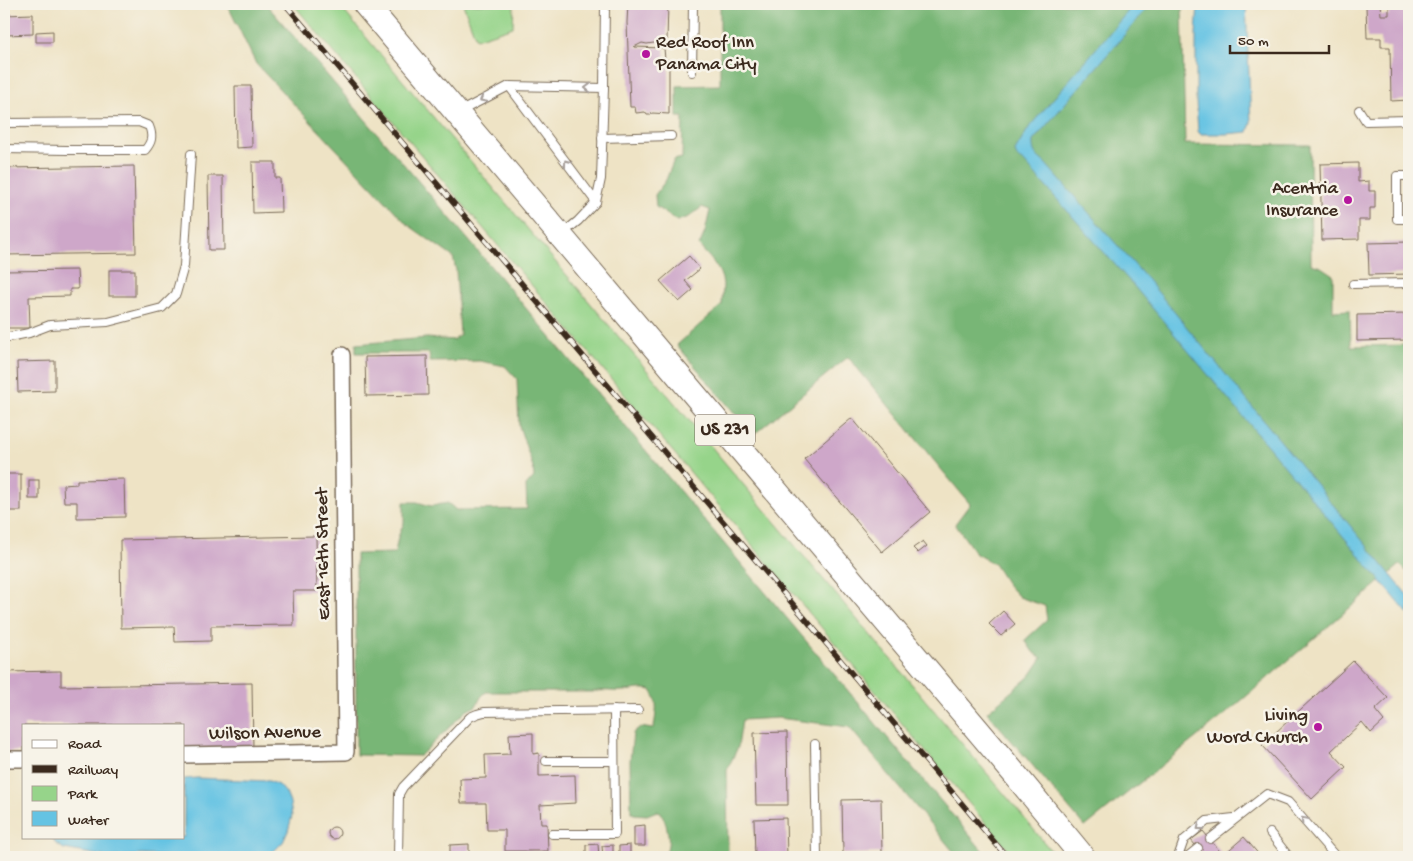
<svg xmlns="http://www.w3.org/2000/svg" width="1413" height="861" viewBox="0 0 1413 861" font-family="'Gochi Hand',sans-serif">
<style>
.green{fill:#96d48a;stroke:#687f54}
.forest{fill:#78b676;stroke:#5a704a}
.water{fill:#65c3e3;stroke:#507680}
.building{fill:#cea7c9}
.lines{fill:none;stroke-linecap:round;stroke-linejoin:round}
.service-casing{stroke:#7a6b58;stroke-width:10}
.minor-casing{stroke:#7a6b58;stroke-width:18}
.trunk-casing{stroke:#7a6b58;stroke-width:26}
.service{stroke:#fff;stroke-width:8}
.minor{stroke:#fff;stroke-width:15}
.trunk{stroke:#fff;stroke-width:24}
.rail-casing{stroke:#3b2a1e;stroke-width:5.5}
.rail{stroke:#f7f3e8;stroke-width:4;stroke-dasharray:11;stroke-linecap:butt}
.oneway{stroke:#a79f9a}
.poi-dot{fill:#b5179e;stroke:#f7f3e8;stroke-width:2}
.labels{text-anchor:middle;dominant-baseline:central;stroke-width:5;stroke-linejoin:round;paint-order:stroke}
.shield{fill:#f7f3e8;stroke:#73665b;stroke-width:1}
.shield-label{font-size:18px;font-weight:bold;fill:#3b2a1e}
.poi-label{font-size:19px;fill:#3b2a1e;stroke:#f7f3e8;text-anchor:end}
.street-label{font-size:19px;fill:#3b2a1e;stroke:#f7f3e8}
</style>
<rect width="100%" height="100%" fill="#f7f3e8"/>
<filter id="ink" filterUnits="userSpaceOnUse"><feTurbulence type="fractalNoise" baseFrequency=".02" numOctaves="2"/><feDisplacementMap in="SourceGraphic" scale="10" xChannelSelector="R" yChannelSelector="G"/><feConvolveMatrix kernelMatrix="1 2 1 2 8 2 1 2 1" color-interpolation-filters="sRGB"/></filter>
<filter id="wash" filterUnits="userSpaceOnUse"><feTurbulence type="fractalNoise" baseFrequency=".0096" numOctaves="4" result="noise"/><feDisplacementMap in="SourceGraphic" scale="20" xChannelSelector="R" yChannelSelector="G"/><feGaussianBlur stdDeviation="1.12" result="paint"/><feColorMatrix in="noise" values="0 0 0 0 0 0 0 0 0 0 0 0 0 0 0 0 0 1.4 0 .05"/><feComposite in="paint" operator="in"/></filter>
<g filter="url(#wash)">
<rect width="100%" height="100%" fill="#eee3c5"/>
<g class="green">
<polygon points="293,4 338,4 1012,803 1056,857 1014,857 764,559"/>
<polygon points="463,4 514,4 513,27 476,39"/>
</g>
<g class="forest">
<path d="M224 4H266L450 218 988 857H958L849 727 778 718 742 720 738 747 727 770 728 857H664C672 842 668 827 661 812L657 811 647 815 634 814 631 812 630 761 633 733 640 727 652 729 654 727C656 713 659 702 651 690 639 687 633 691 622 691 612 692 602 689 593 692H486L481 697 476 706 466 711 420 756 356 755V554L395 553 398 537 404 523V502H417L431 506 448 503 456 510 527 509 526 486 534 477 533 467 519 426 517 379 505 366 480 361 430 362 429 353H356V344L427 338 454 340 460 335 456 270 453 257 407 224 256 64 230 10Z"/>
<path d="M720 4H1182L1185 144 1310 145 1311 264 1321 267 1333 275V311L1350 310 1351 346 1409 345V574L1400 565 1228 712 1085 827 987 712 1030 676 1042 658 1033 652 1025 640 1047 620 1045 606 1019 597 1007 584 994 564 976 554 955 524 970 504 848 357 753 435 677 345 722 305C722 298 723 291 723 284 721 268 709 257 699 246L705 232 710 210 702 207 689 217 677 221 656 207 655 195 666 180 674 160 682 158 683 117H677V86L720 85Z"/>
</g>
<g class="water">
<path d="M1134 4H1151L1033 141C1032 153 1037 156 1045 163L1148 280 1409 597V615L1133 285 1024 162C1018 159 1016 157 1015 151L1030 126Z"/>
<polygon points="1198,4 1246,4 1251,123 1248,132 1226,134 1200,134 1198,131 1196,101 1196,35"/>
<polygon points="197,778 269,781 280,786 286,793 290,803 292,816 288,831 283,842 271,854 261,857 193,857 142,855 108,857 64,849 55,843 53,837 184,837 184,779"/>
</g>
<g id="blocks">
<g class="building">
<polygon points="628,4 668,4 667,41 647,44 642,43 634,47 664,48 665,60 669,60 669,114 652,113 651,115 647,115 645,112 636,113 635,107 630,107 627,22"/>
<polygon points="1366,4 1380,4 1381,15 1389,15 1389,4 1409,4 1409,100 1391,101 1390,47 1381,47 1381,38 1367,38"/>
<polygon points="33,14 33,34 6,35 5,15"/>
<polygon points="53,31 53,42 36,42 36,32"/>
<polygon points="235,86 251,86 252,147 236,148"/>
<polygon points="252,162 275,162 275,178 280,178 281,212 253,213"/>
<polygon points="1358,163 1358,182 1369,181 1369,191 1375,191 1375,208 1370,208 1370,220 1359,220 1359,239 1322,240 1320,164"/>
<polygon points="134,166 136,253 4,255 4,168"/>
<polygon points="208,176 223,176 224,250 209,250"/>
<polygon points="1409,242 1409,274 1369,275 1368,243"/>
<polygon points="689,256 700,269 685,281 693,290 679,302 660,281"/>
<polygon points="77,270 78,289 70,289 70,296 29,297 30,328 4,328 4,271"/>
<rect x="109" y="270" width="26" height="26"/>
<polygon points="1409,314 1409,340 1357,341 1357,315"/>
<polygon points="427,356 428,395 366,396 365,357"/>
<polygon points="55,361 55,391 18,392 17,362"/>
<polygon points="852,418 930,512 882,552 804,459"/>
<rect x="5" y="474" width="16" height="37"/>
<polygon points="124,479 125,517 77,518 77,502 64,502 63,485 77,484 77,480"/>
<rect x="29" y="480" width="10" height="19"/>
<polygon points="316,536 317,591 293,591 294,625 211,626 211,641 175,642 174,627 121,628 120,540"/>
<polygon points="923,541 927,546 918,553 913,548"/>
<polygon points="1003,611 1015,624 1001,636 989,624"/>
<polygon points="1353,661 1388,698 1375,710 1384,721 1371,733 1362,722 1331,751 1346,767 1312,799 1262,745"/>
<polygon points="61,671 61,686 252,683 253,749 184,749 184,725 24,725 24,751 4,752 4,672"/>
<polygon points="787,732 788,805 756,805 754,733"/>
<polygon points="533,733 533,754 539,753 539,776 575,775 576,803 540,805 541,824 547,824 548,851 505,851 505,830 487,830 486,803 461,803 460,779 486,778 485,755 510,754 509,734"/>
<polygon points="881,799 882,853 843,854 842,800"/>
<polygon points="786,818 787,857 755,857 754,819"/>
<polygon points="645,825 645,846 634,846 634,826"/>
<circle cx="334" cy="833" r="6"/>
<polygon points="1203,831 1223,855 1244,837 1261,857 1205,857 1191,840"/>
<polygon points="469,844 469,857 450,857 450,845"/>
<polygon points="598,844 599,857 586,857 586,845"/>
<polygon points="613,845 613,857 603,857 602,846"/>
<polygon points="630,845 630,857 619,857 619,846"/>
</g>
</g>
</g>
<g filter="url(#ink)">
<use href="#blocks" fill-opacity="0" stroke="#7a6b58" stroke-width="1"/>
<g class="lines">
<defs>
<g id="service">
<polyline points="692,72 693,4"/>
<polyline points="509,86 596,202"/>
<polyline points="604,88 605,4"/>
<polyline points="1359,110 1366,121 1409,120"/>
<polyline points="459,112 509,86 604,88 601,179 596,202 578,221 562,234"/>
<path d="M4 123 139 122 149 126C153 136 152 142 145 150H67L4 149"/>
<polyline points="602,138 671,136"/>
<polyline points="1409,176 1397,176 1397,219 1409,219"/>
<polyline points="1353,284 1409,283"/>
<polyline points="4,338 29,333 50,325 108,322 162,308 176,294 184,266 191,154"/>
<polyline points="815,744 817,857"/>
<polyline points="546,761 614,761"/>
<polyline points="1270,833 1289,857"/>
<polyline points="552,834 615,834 614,710"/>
<polyline points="1210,839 1267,794 1288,802 1336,857"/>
<polyline points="398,857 399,794 403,787 470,717 477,714 484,712 638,710"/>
<polyline points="1178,857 1184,840 1207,821 1234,818"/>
<polyline points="1187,857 1198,848"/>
</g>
<g id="minor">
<polyline points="184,755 346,752 342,355"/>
<polyline points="4,759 24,759"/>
</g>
<polyline id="trunk" points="365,4 1013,772 1083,857"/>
</defs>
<use href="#service" class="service-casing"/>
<use href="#minor" class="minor-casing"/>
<use href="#trunk" class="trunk-casing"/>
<use href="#service" class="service"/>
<use href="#minor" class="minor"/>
<use href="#trunk" class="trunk"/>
<defs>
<polyline id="rail" points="285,4 1007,857"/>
</defs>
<use href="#rail" class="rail-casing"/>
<use href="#rail" class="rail"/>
</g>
<defs><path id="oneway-chevron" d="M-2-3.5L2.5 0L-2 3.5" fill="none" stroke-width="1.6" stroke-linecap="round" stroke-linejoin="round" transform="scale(1.25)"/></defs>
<g class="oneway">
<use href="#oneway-chevron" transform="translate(588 88) rotate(-179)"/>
<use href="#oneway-chevron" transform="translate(483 99) rotate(153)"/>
<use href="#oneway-chevron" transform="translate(567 163) rotate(-127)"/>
<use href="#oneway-chevron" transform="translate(1304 820) rotate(-131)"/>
<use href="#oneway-chevron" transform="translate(1200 827) rotate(142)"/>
</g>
</g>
<g class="poi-dot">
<circle cx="646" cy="54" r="5"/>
<circle cx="1348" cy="200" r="5"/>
<circle cx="1318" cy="727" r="5"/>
</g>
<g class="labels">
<rect class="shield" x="695" y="414.5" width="60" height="31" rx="4"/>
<g class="shield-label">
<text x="725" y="430">US 231</text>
</g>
<g class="poi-label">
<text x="656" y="43" text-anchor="start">Red Roof Inn<tspan x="656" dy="22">Panama City</tspan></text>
<text x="1338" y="189">Acentria<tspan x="1338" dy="22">Insurance</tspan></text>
<text x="1308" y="716">Living<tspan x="1308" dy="22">Word Church</tspan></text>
</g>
<g class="street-label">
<text transform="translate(324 554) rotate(-91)">East 16th Street</text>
<text transform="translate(265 734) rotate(-1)">Wilson Avenue</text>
</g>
</g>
<rect width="1413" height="861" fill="none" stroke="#f7f3e8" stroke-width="20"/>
<rect x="22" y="724" width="162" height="115" fill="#f7f3e8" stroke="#aca397"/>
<rect x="32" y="740" width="25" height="8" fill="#ffffff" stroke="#aca397"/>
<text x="68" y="748" font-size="15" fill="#3b2a1e">Road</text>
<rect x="32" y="765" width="25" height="8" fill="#3b2a1e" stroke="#aca397"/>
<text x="68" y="774" font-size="15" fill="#3b2a1e">Railway</text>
<rect x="32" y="786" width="25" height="15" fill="#96d48a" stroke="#aca397"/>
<text x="68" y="798" font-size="15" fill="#3b2a1e">Park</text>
<rect x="32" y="811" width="25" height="15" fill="#65c3e3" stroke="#aca397"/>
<text x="68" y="824" font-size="15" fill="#3b2a1e">Water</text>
<path d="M1230 45v8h99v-8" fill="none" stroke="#3b2a1e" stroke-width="2.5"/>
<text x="1238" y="45" font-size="15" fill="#3b2a1e" stroke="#f7f3e8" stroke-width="4" paint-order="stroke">50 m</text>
</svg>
